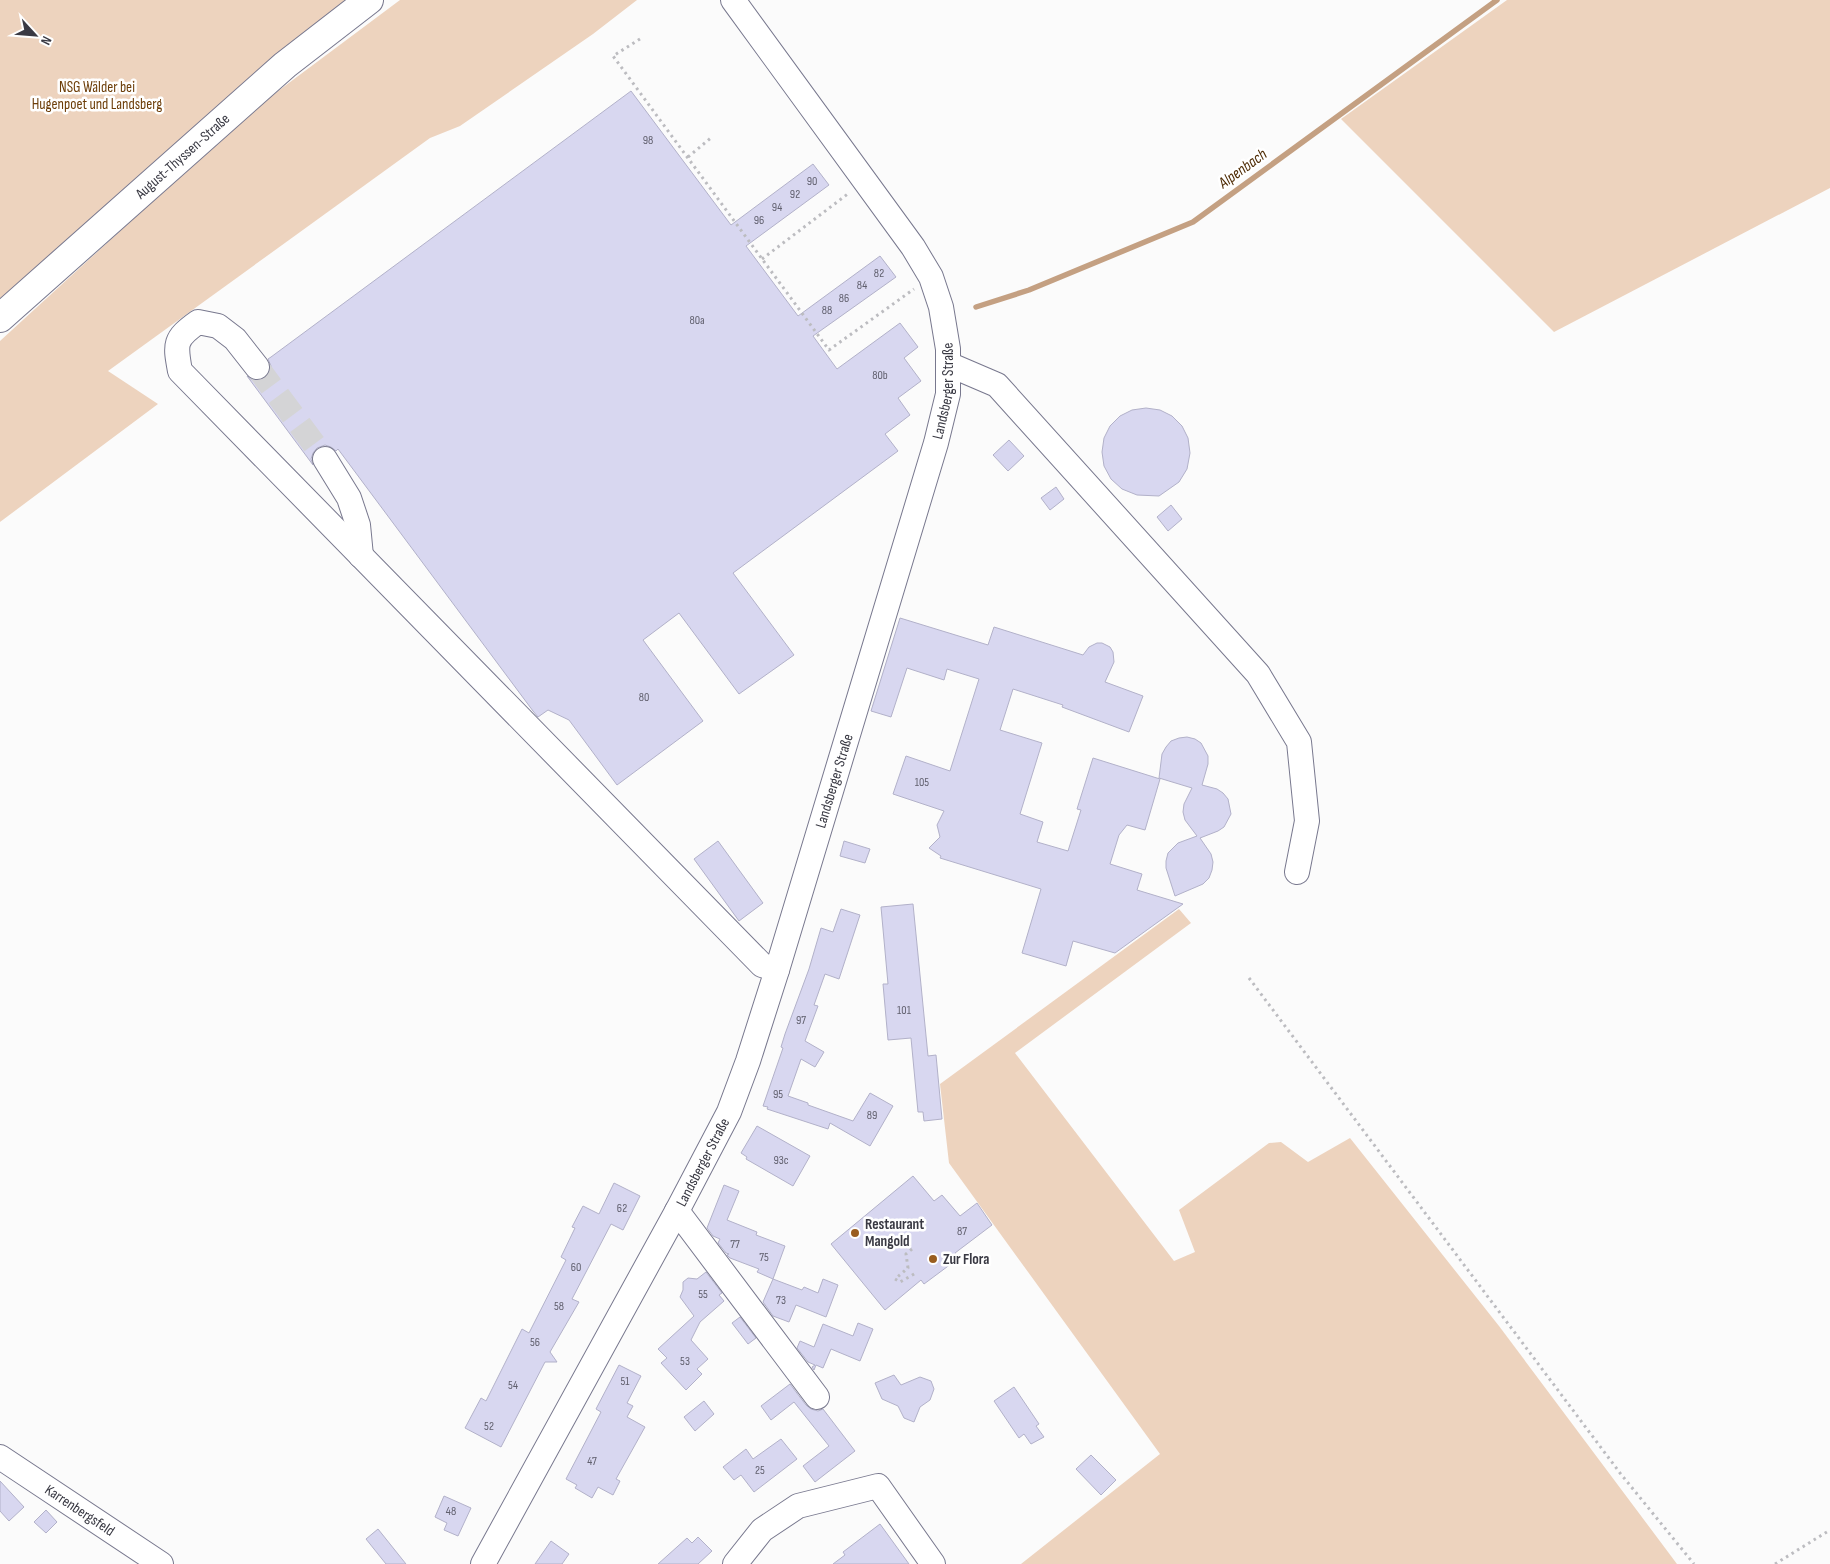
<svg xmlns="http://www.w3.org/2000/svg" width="1830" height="1564" viewBox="0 0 1830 1564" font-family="'Sofia Sans Condensed',sans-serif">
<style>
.green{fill:#edd3be}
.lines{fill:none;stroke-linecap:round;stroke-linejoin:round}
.stream{stroke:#c4a082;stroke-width:5.5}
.building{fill:#d8d7f0;stroke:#b2b1c9}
.minor-tunnel{stroke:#d4d4d6;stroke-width:24;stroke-dasharray:24 12;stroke-linecap:butt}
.minor-casing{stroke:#78788e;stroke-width:26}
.major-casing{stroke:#78788e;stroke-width:30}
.path{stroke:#bcbcc0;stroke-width:3;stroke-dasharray:2.5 4;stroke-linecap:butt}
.minor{stroke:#fff;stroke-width:24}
.major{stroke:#fff;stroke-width:28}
.poi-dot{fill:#995d1f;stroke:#fff;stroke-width:2}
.labels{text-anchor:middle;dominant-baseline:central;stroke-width:5;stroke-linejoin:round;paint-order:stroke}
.number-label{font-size:12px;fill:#61606e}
.park-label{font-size:15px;fill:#6c3d08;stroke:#fff}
.street-label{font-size:15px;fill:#393943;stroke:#fff}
.poi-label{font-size:15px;font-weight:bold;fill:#393943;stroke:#fff;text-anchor:start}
.water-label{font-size:16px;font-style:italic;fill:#4e2b04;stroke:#fff}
</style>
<rect width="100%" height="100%" fill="#fbfbfb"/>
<g class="green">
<polygon points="0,0 359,0 0,306"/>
<polygon points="400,0 637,0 593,34 460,126 430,138 108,371 158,404 0,522 0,341 250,112"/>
<polygon points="1507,0 1830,0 1830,188 1554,332 1341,119"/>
<polygon points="1179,909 1191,923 1015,1053 1174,1261 1195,1252 1179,1210 1269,1143 1281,1142 1308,1162 1350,1138 1499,1326 1677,1564 1021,1564 1160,1454 949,1163 940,1084"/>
</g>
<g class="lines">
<polyline class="stream" points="976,307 1029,290 1193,222 1497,0"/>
</g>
<g class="building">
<polygon points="631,91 731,225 813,164 829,185 746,246 798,316 880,256 896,277 813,336 837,369 900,323 918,347 904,358 921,381 898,398 910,415 885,434 898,451 733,573 794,655 739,694 679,613 643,640 703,721 617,785 569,720 548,710 538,717 533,711 338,449 336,451 331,447 325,445 317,448 313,453 311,459 313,465 247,376 252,380 258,381 265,378 270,372 271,366 268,359 271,357"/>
<polygon points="1146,408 1160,410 1172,416 1182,426 1188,438 1190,453 1187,469 1179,482 1159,496 1137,495 1122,489 1111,479 1104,466 1102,452 1104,438 1110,426 1120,416 1132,410"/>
<polygon points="1009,440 1024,456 1008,471 993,455"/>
<polygon points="1056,487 1064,499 1050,510 1041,498"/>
<polygon points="1171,505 1182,519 1168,531 1157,517"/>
<polygon points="900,618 988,645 994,627 1083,655 1089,647 1097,643 1102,643 1110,647 1113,652 1114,662 1105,682 1143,696 1129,732 1062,707 1063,705 1013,689 1000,730 1042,743 1020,814 1043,822 1037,842 1068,851 1081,810 1077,809 1093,758 1160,779 1145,830 1127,825 1119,835 1110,864 1142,874 1137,890 1183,904 1115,953 1073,941 1066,966 1022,953 1041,889 940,858 941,856 929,848 940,837 937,825 944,811 893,794 906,756 950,771 979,679 947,669 944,680 907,668 891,717 871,711"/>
<polygon points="1187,737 1195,739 1201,743 1208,756 1208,764 1202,785 1217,789 1223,793 1228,799 1231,814 1224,827 1218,831 1200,838 1211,854 1213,862 1212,870 1209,878 1203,884 1175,896 1166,868 1166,861 1168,853 1178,843 1197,836 1185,820 1183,812 1184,804 1192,788 1159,778 1162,754 1166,747 1171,741 1179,738"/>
<polygon points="718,841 763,903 739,921 694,859"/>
<polygon points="844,841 870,849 865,863 840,856"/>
<polygon points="913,904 928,1056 936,1055 942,1119 924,1121 923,1112 918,1112 911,1038 888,1040 883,984 888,984 881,907"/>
<polygon points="841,909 860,915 839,979 825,974 814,1005 818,1006 805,1041 824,1052 815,1067 801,1059 788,1096 808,1103 808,1105 853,1121 870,1093 893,1106 870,1146 830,1123 828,1129 767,1109 768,1107 763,1106 783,1048 781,1047 785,1034 809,969 821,928 833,932"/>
<polygon points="757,1126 810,1156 793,1186 746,1159 747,1157 741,1153"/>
<polygon points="913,1176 934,1201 942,1195 960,1216 977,1203 992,1225 955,1253 959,1258 924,1284 921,1280 885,1310 831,1244"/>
<polygon points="614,1183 640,1196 623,1230 611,1224 572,1299 579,1302 550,1352 557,1362 545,1362 501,1447 465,1428 481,1398 486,1401 522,1329 529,1333 566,1260 561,1257 575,1228 572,1227 583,1206 599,1214"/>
<polygon points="724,1185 739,1191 727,1220 757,1232 756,1235 785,1246 773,1279 757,1272 759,1269 730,1258 727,1255 729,1254 726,1253 718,1243 720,1239 713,1236 707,1228"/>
<polygon points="706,1272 722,1293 719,1295 724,1301 700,1322 691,1340 708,1359 697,1369 702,1374 686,1390 661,1363 667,1358 658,1349 694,1316 680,1297 683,1290 683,1282 688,1278 697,1279"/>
<polygon points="773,1279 802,1290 804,1287 818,1293 823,1279 838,1285 826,1317 796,1305 789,1322 773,1316 763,1302"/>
<polygon points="740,1317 756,1338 748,1344 732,1323"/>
<polygon points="858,1323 873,1329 860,1361 831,1349 823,1368 816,1365 814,1370 812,1367 815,1365 808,1362 797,1348 800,1341 814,1347 823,1324 853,1336"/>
<polygon points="619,1365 641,1376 627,1403 633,1406 627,1417 645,1427 616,1479 620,1481 613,1495 598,1487 592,1498 575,1488 577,1485 566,1479 601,1412 596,1409"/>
<polygon points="894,1375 901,1385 920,1377 931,1381 934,1389 930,1400 920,1407 914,1422 904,1418 898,1406 882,1399 875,1383"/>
<polygon points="790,1384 806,1405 811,1409 818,1411 823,1409 855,1451 815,1482 803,1466 829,1446 794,1402 771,1420 761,1406"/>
<polygon points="1014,1387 1039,1424 1036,1426 1044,1437 1031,1444 1024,1434 1019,1438 994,1401"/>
<polygon points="704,1401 714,1414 695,1431 684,1417"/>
<polygon points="781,1439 797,1459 754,1492 741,1475 734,1480 723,1467 746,1449 753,1459"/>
<polygon points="1091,1455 1116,1480 1101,1495 1076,1469"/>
<polygon points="0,1481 24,1507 9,1521 0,1511"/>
<polygon points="444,1496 471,1508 458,1536 444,1530 447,1523 435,1517"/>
<polygon points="46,1510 57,1522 46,1533 34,1522"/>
<polygon points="880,1524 909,1564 833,1564 845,1555 843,1552"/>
<polygon points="378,1529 406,1564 386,1564 366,1539"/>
<polygon points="698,1537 712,1551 698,1564 658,1564 687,1538 692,1543"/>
<polygon points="551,1541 569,1554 562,1564 535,1564"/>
</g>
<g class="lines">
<polyline class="minor-tunnel" points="257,367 325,459"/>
<defs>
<g id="minor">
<polyline points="948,364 997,385 1258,674 1299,742 1307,821 1297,872"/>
<path d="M257 367 235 339 218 326 198 322C174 339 175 344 180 371L762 965 777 970"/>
<polyline points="325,459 349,498 358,525 361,556"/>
<polyline points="677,1211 817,1397"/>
<path id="s1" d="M0 1457 161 1564"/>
<path id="s2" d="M483 1564 677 1211 729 1112 748 1061 777 970 936 443 948 394V349L941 307 931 277 913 247 733 0"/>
<polyline points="735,1564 762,1530 798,1506 878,1486 933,1564"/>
</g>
<g id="major">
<path id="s3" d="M0 318 285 65 369 0"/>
</g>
</defs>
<use href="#minor" class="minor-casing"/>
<use href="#major" class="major-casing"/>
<g class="path">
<polyline points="640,39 613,56 829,350 914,289"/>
<polyline points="688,157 712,137"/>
<polyline points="762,259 849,193"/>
<polyline points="1249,978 1620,1473 1694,1564"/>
<polyline points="912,1249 906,1254 908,1268 895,1279 900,1282 916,1273"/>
<polyline points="1775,1564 1830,1530"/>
</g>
<use href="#minor" class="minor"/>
<use href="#major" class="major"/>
</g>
<g class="poi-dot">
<circle cx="855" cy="1233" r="5"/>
<circle cx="933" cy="1259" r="5"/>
</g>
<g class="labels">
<g class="number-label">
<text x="648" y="140">98</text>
<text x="812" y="181">90</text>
<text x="795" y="194">92</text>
<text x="777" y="207">94</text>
<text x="759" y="220">96</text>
<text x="879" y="273">82</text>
<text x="862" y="285">84</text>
<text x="844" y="298">86</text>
<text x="827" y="310">88</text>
<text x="697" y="320">80a</text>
<text x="880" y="375">80b</text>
<text x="644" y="697">80</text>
<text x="922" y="782">105</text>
<text x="904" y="1010">101</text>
<text x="801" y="1020">97</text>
<text x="778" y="1094">95</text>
<text x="872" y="1115">89</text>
<text x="781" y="1160">93c</text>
<text x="622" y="1208">62</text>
<text x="962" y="1231">87</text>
<text x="735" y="1244">77</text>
<text x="764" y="1257">75</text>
<text x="576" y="1267">60</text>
<text x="703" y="1294">55</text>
<text x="781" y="1300">73</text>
<text x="559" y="1306">58</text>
<text x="535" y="1342">56</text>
<text x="685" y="1361">53</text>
<text x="625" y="1381">51</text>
<text x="513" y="1385">54</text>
<text x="489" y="1426">52</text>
<text x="592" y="1461">47</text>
<text x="760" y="1470">25</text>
<text x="451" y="1511">48</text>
</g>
<g class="park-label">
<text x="97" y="87">NSG Wälder bei<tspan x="97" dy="17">Hugenpoet und Landsberg</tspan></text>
</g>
<g class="street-label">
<text stroke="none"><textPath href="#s3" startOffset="244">August-Thyssen-Straße</textPath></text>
<text stroke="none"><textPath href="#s2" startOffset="1268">Landsberger Straße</textPath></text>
<text stroke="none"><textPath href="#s2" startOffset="862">Landsberger Straße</textPath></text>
<text stroke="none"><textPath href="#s2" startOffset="458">Landsberger Straße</textPath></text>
<text stroke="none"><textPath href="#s1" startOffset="96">Karrenbergsfeld</textPath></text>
</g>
<g class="poi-label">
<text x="865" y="1224">Restaurant<tspan x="865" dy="17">Mangold</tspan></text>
<text x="943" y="1259">Zur Flora</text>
</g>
<g class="water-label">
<text transform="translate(1243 169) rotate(-36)">Alpenbach</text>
</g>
</g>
<g transform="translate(35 35) rotate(116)" stroke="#ffffff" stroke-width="4" paint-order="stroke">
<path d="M0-4L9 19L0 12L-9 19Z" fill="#393943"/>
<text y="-8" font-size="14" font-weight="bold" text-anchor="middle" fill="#393943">N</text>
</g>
</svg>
